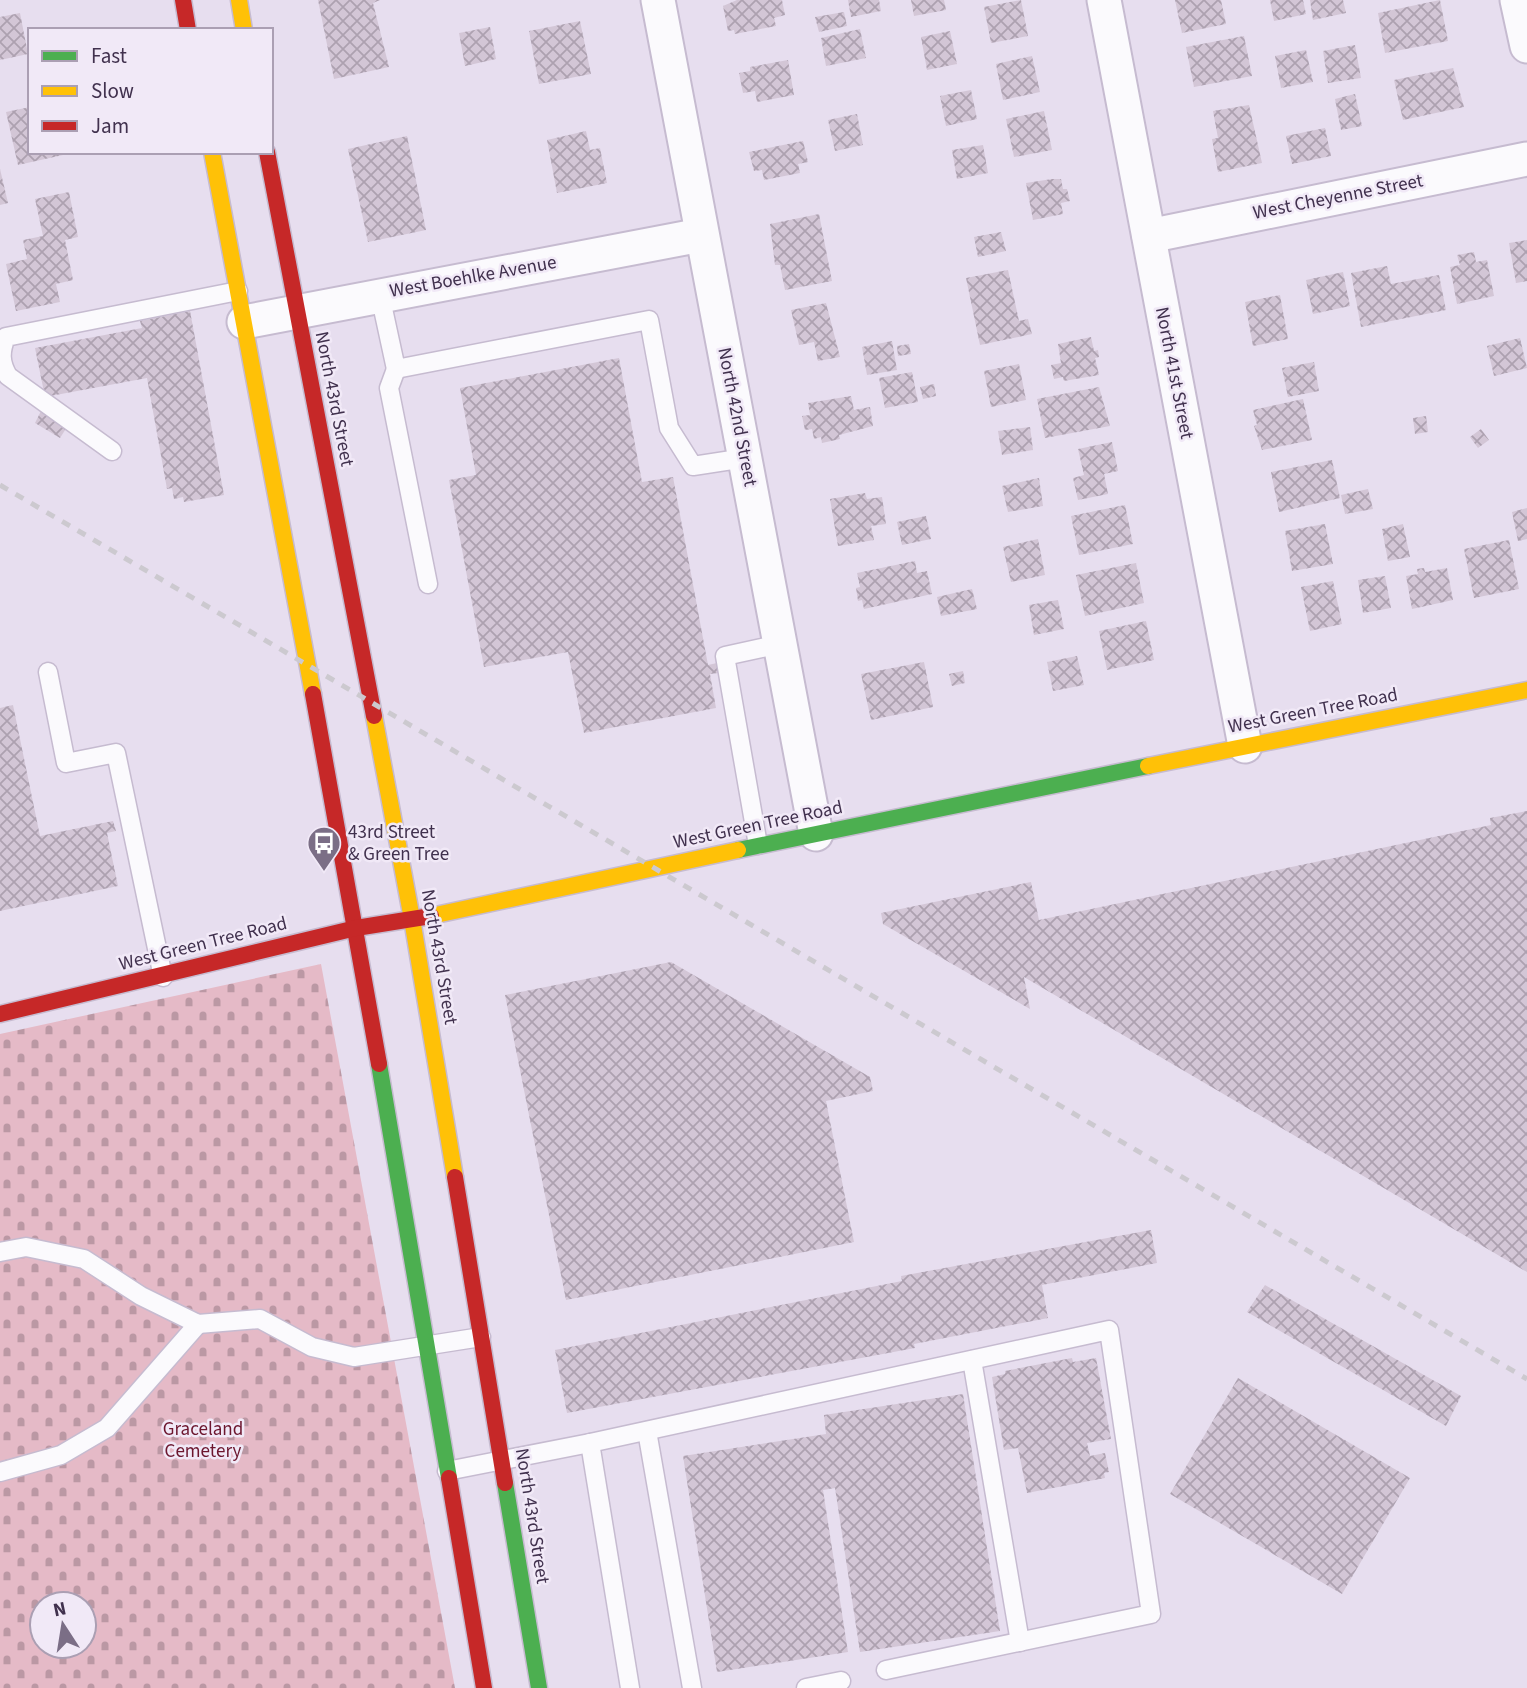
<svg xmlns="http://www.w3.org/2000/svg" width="1527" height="1688" viewBox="0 0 1527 1688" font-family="'Source Sans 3',sans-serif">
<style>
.cemetery{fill:url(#cemetery-stones);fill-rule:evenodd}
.building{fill:url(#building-cross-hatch)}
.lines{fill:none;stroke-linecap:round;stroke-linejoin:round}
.lane-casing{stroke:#c6bbd0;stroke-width:21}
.street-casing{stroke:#c6bbd0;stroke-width:37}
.fast-casing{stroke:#c6bbd0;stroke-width:19}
.slow-casing{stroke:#c6bbd0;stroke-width:19}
.jam-casing{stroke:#c6bbd0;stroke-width:19}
.lane{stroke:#fbfafd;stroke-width:18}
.street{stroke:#fbfafd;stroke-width:33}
.fast{stroke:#4caf50;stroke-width:16}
.slow{stroke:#ffc107;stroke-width:16}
.jam{stroke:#c62828;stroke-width:16}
.rail{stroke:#ccc9cf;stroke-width:5;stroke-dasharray:9 9;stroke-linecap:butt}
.labels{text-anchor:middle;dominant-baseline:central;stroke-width:5;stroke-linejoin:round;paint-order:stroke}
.street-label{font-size:19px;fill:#41314e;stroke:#f1e9f7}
.poi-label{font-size:19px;fill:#41314e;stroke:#f1e9f7;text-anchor:start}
.park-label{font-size:19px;fill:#6c162e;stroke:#f1e9f7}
</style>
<defs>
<pattern id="cemetery-stones" width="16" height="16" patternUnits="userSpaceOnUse" patternTransform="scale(1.75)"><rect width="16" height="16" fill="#e5bac7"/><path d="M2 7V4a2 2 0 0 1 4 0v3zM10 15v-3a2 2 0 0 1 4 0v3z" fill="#bb98a4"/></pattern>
<pattern id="building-cross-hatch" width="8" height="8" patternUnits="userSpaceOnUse" patternTransform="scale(1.75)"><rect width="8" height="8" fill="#d3c6d6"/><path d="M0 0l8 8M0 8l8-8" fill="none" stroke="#ada1b0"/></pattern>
</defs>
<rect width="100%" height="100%" fill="#e7deef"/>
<path class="cemetery" d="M321 964 455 1688H0V1034ZM42 1604H84V1646H42Z"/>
<g class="building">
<polygon points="318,0 380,0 373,3 389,67 334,79"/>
<polygon points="737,0 782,0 785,15 774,18 776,26 735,34 734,30 728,31 723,6"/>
<polygon points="848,0 879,0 881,11 851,17"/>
<polygon points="911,0 944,0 946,10 914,16"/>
<polygon points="1021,0 1028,36 991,43 984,7"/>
<polygon points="1175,0 1221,0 1226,24 1182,33"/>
<polygon points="1270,0 1303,0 1306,14 1274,21"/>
<polygon points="1310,0 1343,0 1346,13 1313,20"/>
<polygon points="1440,0 1448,41 1385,53 1378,13"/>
<polygon points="844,12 847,26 819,32 815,17"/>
<polygon points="20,13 28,54 0,60 0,17"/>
<polygon points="580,21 591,74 539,84 529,31"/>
<polygon points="490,27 496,59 465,66 459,33"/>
<polygon points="860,29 866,58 826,66 821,38"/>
<polygon points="950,31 957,64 927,70 921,37"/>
<polygon points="1244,36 1252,76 1194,87 1186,47"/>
<polygon points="1355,45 1361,78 1328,83 1323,51"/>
<polygon points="1306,50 1313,82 1281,88 1275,56"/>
<polygon points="1032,56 1040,92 1003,100 996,64"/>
<polygon points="788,60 794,95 757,102 755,91 743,93 739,73 750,71 750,67"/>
<polygon points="1453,68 1464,107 1403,120 1394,80"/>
<polygon points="971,90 977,119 946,126 940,96"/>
<polygon points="1355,94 1362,126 1341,130 1335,99"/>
<polygon points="1249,105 1262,163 1218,172 1212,139 1218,138 1213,111"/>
<polygon points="30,107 30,152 63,155 18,165 6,112"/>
<polygon points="1044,111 1052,150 1014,157 1006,119"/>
<polygon points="857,114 863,145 835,151 828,120"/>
<polygon points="1325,128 1331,156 1292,164 1286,136"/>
<polygon points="586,131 590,150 600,148 607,183 557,193 547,140"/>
<polygon points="407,136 426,230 368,242 348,149"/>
<polygon points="803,141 808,162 798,164 800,173 764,180 762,170 754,171 749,152"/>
<polygon points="983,145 988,173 957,179 952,150"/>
<polygon points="0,169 8,203 0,205"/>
<polygon points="1052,179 1061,179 1063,189 1067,189 1070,201 1061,203 1063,214 1033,220 1026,183"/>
<polygon points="69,192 78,237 65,240 73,280 56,284 60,302 16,311 6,264 27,259 23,240 43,236 35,199"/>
<polygon points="819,214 832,281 785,290 780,265 775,265 770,224"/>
<polygon points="1001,232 1006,251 978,257 974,237"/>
<polygon points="1527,240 1527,281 1516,283 1509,243"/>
<polygon points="1474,252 1476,262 1487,260 1494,296 1457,304 1450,267 1460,265 1457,255"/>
<polygon points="1387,266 1391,284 1439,275 1446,310 1361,327 1351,273"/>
<polygon points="1008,270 1019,321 1028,319 1032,334 980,345 966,278"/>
<polygon points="1343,272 1350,306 1313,314 1306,280"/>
<polygon points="1280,295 1288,339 1253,346 1245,302"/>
<polygon points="826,303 840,357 818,361 814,342 799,345 791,310"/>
<polygon points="190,311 224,495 184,502 183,497 174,499 172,488 167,489 147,378 45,397 35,348 142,328 140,321"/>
<polygon points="1091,337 1094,351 1098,350 1099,357 1095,358 1099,375 1064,381 1063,377 1054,379 1051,365 1061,363 1058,344"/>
<polygon points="1520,338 1527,368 1494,376 1487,346"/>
<polygon points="892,341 897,370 867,375 862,347"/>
<polygon points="909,344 911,354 898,356 897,346"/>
<polygon points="619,358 642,482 673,477 708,665 717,663 718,673 710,674 716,708 584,733 568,652 484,667 449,480 476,475 460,388"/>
<polygon points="1314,362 1319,391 1288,397 1282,368"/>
<polygon points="1019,364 1026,400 991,407 984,371"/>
<polygon points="912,372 918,402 885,408 879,378"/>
<polygon points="934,384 936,396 923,399 920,387"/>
<polygon points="1099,387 1110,426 1045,438 1037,399"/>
<polygon points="851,396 854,410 870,407 873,426 839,435 840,439 822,443 821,437 814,439 812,429 805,430 802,416 810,415 808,403"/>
<polygon points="1303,399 1312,440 1262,450 1254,426 1257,425 1253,410"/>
<polygon points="41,411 67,427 60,438 35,423"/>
<polygon points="1426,416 1428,432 1415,434 1413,418"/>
<polygon points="1030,427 1033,450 1002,455 998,431"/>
<polygon points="1481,429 1489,440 1478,448 1470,437"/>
<polygon points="1112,442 1118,471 1104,474 1108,494 1078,500 1073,478 1084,475 1078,449"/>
<polygon points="1332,460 1340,498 1279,512 1271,472"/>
<polygon points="1039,478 1043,506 1008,512 1002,486"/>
<polygon points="1368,489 1373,509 1345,514 1341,495"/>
<polygon points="865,493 867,499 882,497 886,524 871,526 874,540 838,546 830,499"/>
<polygon points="1125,505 1133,544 1079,555 1071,516"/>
<polygon points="1527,508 1527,539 1518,541 1512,512"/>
<polygon points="926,516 931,539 902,545 897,522"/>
<polygon points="1325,524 1333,564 1292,571 1285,531"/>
<polygon points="1403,524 1410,557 1388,561 1382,529"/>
<polygon points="1038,539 1045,575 1011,582 1003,547"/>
<polygon points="1509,540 1519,589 1474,598 1464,549"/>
<polygon points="915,561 917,573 927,571 932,594 864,609 862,600 858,601 856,588 860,587 857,573"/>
<polygon points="1136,563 1144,603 1085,616 1076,575"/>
<polygon points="1424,568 1425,572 1447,568 1453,600 1412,609 1406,576 1418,574 1417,569"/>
<polygon points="1385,576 1391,608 1363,613 1358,580"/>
<polygon points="1333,581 1342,624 1310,631 1301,587"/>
<polygon points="972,589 977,609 941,616 937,597"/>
<polygon points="1058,600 1064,629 1034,635 1029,605"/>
<polygon points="1146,621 1154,660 1107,670 1099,631"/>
<polygon points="1077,656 1084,685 1053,691 1047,662"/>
<polygon points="924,662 933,707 871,720 861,674"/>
<polygon points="963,671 965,683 952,686 949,674"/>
<polygon points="13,705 40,836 113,821 116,831 107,833 118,886 0,911 0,708"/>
<polygon points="1527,811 1527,1272 1024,977 1030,1009 883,924 881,913 1031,882 1039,920 1491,825 1490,818"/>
<polygon points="671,962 870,1077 873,1091 826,1101 854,1242 566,1300 505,995"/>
<polygon points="1151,1230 1157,1263 1042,1285 1048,1318 914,1344 915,1348 567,1413 555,1350 902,1281 901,1276"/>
<polygon points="1265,1285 1461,1396 1446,1426 1247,1312"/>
<polygon points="1072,1358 1073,1362 1096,1358 1111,1439 1087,1443 1090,1456 1105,1453 1109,1472 1104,1473 1105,1478 1027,1493 1018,1448 1004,1450 992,1377 1005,1374 1005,1371"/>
<polygon points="1238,1378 1410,1478 1342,1594 1170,1494"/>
<polygon points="963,1394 1000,1631 860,1652 835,1488 823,1490 848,1652 717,1672 683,1456 826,1434 824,1415"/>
</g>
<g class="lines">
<defs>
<g id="lane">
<polyline points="380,295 396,369 649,320 669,428 693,466 745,458"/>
<polyline points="396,369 389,388 428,584"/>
<path d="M112 451 8 376C0 362 0 352 6 337L238 291"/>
<polyline points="48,672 66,763 116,753 163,977"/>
<polyline points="758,845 725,656 780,644"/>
<polyline points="0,1252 26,1247 84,1259 141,1296 198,1324 260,1319 312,1347 354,1357 481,1337"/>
<polyline points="972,1360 1020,1642"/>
<polyline points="647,1431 692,1688"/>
<polyline points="590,1443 630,1688"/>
<polyline points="447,1471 590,1443 1109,1330 1151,1614 886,1670"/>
<polyline points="0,1472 61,1455 107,1428 198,1324"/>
<polyline points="806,1688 841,1681"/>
</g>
<g id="street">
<polyline points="658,0 816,834"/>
<polyline points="1104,0 1245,746"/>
<polyline points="1517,0 1527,46"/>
<polyline points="1149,236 1527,159"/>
<polyline points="244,322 701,235"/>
</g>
<g id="fast">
<polyline points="738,850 1148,766"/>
<polyline points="379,1064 449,1478"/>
<polyline points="505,1483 539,1688"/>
</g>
<g id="slow">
<polyline points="239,0 244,30"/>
<polyline points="212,152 313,694"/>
<polyline points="374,716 412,919 455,1177"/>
<polyline points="1148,766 1527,690"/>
<polyline points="431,916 738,850"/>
</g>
<g id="jam">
<polyline points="183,0 188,30"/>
<polyline points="267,152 374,716"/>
<polyline points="313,694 379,1064"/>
<polyline points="0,1014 356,928 431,916"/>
<polyline points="455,1177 505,1483"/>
<polyline points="449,1478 484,1688"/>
</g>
</defs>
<use href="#lane" class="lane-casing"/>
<use href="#street" class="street-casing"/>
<use href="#fast" class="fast-casing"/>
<use href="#slow" class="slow-casing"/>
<use href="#jam" class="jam-casing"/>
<use href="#lane" class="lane"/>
<use href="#street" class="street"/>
<use href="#fast" class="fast"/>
<use href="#slow" class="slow"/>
<use href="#jam" class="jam"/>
<polyline class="rail" points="0,485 1527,1379"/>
</g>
<defs>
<symbol id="bus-pin" viewBox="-11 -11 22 30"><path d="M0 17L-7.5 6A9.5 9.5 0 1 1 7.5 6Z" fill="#7b6e86" stroke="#f1e9f7"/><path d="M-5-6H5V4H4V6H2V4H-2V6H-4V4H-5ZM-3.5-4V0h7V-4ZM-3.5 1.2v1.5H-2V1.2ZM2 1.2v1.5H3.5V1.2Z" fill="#fff"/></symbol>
</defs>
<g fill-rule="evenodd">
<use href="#bus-pin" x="305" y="824" width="38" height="52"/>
</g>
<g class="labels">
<g class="street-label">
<text transform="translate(1338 197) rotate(-11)">West Cheyenne Street</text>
<text transform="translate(473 277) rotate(-10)">West Boehlke Avenue</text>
<text transform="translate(1174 373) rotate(79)">North 41st Street</text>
<text transform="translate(334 399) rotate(79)">North 43rd Street</text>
<text transform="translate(737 417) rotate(79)">North 42nd Street</text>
<text transform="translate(1313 711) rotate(-11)">West Green Tree Road</text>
<text transform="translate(758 825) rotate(-12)">West Green Tree Road</text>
<text transform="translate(203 944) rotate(-14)">West Green Tree Road</text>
<text transform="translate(439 957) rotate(80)">North 43rd Street</text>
<text transform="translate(532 1516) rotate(81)">North 43rd Street</text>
</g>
<g class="poi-label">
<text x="348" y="832">43rd Street<tspan x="348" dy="22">&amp; Green Tree</tspan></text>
</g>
<g class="park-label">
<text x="203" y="1429">Graceland<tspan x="203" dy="22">Cemetery</tspan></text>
</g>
</g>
<rect x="28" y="28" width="245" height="126" fill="#f1e9f7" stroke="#ab9fb3" stroke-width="2"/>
<rect x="42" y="51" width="35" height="10" fill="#4caf50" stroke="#ab9fb3" stroke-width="2"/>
<text x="91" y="63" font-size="21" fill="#41314e">Fast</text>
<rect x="42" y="86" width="35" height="10" fill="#ffc107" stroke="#ab9fb3" stroke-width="2"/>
<text x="91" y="98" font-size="21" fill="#41314e">Slow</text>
<rect x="42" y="121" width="35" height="10" fill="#c62828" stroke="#ab9fb3" stroke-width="2"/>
<text x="91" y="133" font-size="21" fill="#41314e">Jam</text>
<g transform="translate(63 1625) rotate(348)"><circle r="33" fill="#f1e9f7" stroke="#ab9fb3" stroke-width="2"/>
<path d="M0-5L12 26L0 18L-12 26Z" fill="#7b6e86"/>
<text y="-10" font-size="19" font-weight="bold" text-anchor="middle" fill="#41314e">N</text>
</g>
</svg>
